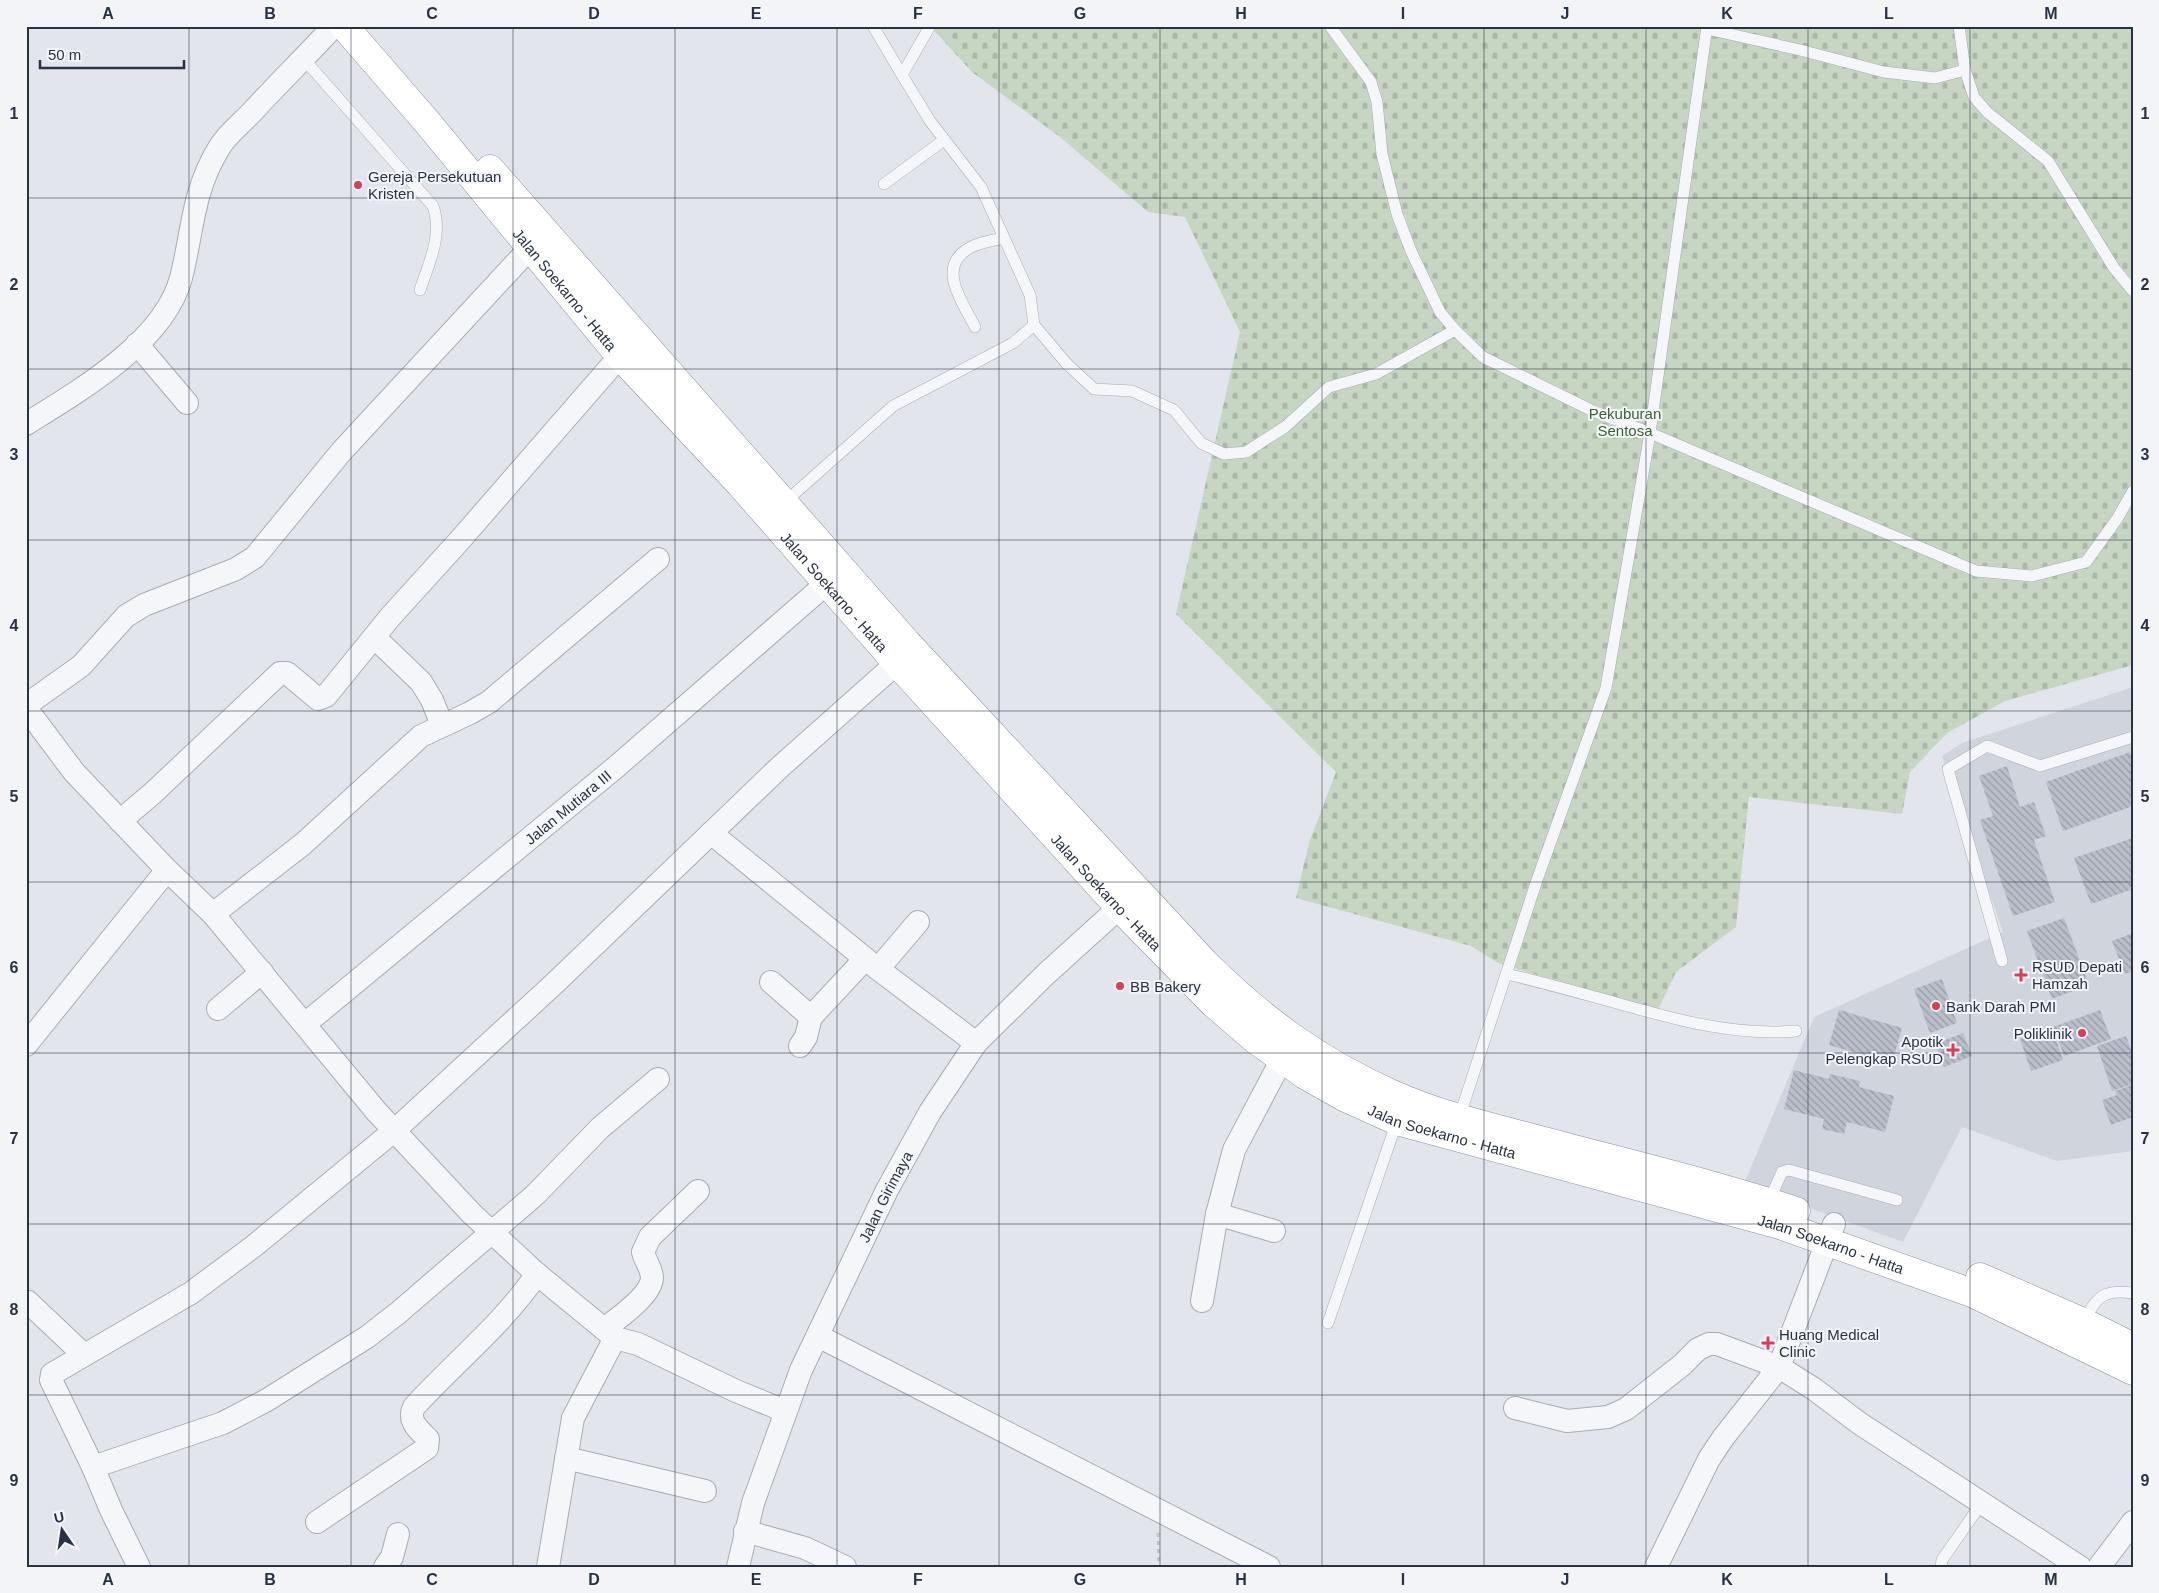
<svg xmlns="http://www.w3.org/2000/svg" width="2159" height="1593" viewBox="0 0 2159 1593" font-family="Arial,sans-serif">
<style>
.built{fill:#d0d4dd}
.cemetery{fill:url(#cemetery-stones)}
.building{fill:url(#building-back-hatch)}
.lines{fill:none;stroke-linecap:round;stroke-linejoin:round}
.lane-casing{stroke:#a7acb6;stroke-width:12}
.street-casing{stroke:#a7acb6;stroke-width:24}
.highway-casing{stroke:#8892a3;stroke-width:29}
.path{stroke:#c0c3ca;stroke-width:3;stroke-dasharray:4 4;stroke-linecap:butt}
.lane{stroke:#f5f6f9;stroke-width:11}
.street{stroke:#f5f6f9;stroke-width:22}
.highway{stroke:#fff;stroke-width:28}
.grid{fill:none;stroke:#293244;stroke-width:1;stroke-opacity:0.55}
.poi-dot{fill:#d74054;stroke:#f2f4f8;stroke-width:2}
.labels{text-anchor:middle;dominant-baseline:central;stroke-width:4;stroke-linejoin:round;paint-order:stroke}
.poi-label{font-size:15px;fill:#293244;stroke:#f2f4f8;text-anchor:start}
.street-label{font-size:15px;fill:#293244;stroke:#f2f4f8}
.park-label{font-size:15px;fill:#3d6135;stroke:#f2f4f8}
.neatline{fill:none;stroke:#293244;stroke-width:2}
.grid-label{font-size:16px;text-anchor:middle;font-weight:bold;fill:#293244}
</style>
<defs>
<pattern id="cemetery-stones" width="16" height="16" patternUnits="userSpaceOnUse" patternTransform="scale(1.25)"><rect width="16" height="16" fill="#c7d6c2"/><path d="M2 7V4a2 2 0 0 1 4 0v3zM10 15v-3a2 2 0 0 1 4 0v3z" fill="#abb8a8"/></pattern>
<pattern id="building-back-hatch" width="6" height="6" patternUnits="userSpaceOnUse" patternTransform="scale(1.25)"><rect width="6" height="6" fill="#b9bec9"/><path d="M-1 5l2 2M0 0l6 6M5-1l2 2" fill="none" stroke="#969ba5"/></pattern>
</defs>
<rect width="100%" height="100%" fill="#e2e5eb"/>
<polygon class="built" points="2133,687 2133,1151 2057,1161 1962,1127 1903,1242 1744,1184 1814,1017 2003,932 1942,756 1962,743"/>
<polygon class="cemetery" points="930,26 2133,26 2133,665 2005,701 1947,733 1910,772 1902,814 1749,797 1736,927 1676,972 1657,1012 1498,963 1471,946 1296,898 1309,843 1336,772 1176,614 1240,332 1185,217 1148,212 1060,137 972,72"/>
<g class="building">
<polygon points="2130,752 2133,760 2133,806 2063,831 2046,782"/>
<polygon points="2007,766 2020,807 2034,802 2046,836 2034,840 2055,902 2013,916 1980,820 1993,816 1979,776"/>
<polygon points="2133,838 2133,889 2091,904 2074,858"/>
<polygon points="2064,918 2089,985 2052,999 2027,931"/>
<polygon points="2133,933 2133,971 2125,974 2112,941"/>
<polygon points="1942,979 1957,1023 1930,1033 1914,989"/>
<polygon points="1839,1010 1902,1028 1892,1063 1829,1045"/>
<polygon points="2100,1010 2111,1039 2064,1056 2053,1027"/>
<polygon points="2052,1028 2063,1060 2031,1071 2020,1039"/>
<polygon points="1963,1033 1972,1056 1944,1067 1935,1044"/>
<polygon points="2126,1036 2133,1055 2133,1084 2112,1091 2097,1046"/>
<polygon points="1794,1070 1829,1079 1830,1074 1860,1081 1859,1087 1894,1096 1885,1132 1847,1122 1844,1134 1822,1129 1824,1119 1784,1109"/>
<polygon points="2133,1085 2133,1117 2111,1125 2102,1100 2117,1095 2115,1091"/>
</g>
<g class="lines">
<defs>
<g id="lane">
<polyline points="873,26 902,75 930,26"/>
<polyline points="1330,26 1371,82 1377,102 1382,154 1397,214 1411,251 1440,312 1455,330 1483,357 1593,411 1650,433 1976,571 2032,576 2086,562 2117,519 2133,491"/>
<polyline points="1959,26 1965,70 1974,97 1987,112 2048,161 2114,268 2133,291"/>
<polyline points="1707,29 1800,50 1884,72 1935,78 1965,70"/>
<path d="M303 58 433 206C443 235 429 263 420 290"/>
<polyline points="884,184 944,140"/>
<polyline points="1034,325 1067,364 1094,389 1132,391 1174,410 1201,443 1224,454 1246,452 1285,427 1329,387 1376,374 1455,330"/>
<path d="M975 327C964 304 937 270 966 250 977 242 992 241 1004 238"/>
<polyline points="784,503 893,406 1013,343 1034,325 1030,295 981,187 930,121 902,75"/>
<polyline points="2002,961 1948,769 1987,746 2040,766 2133,737"/>
<path d="M1507 974C1536 981 1566 989 1595 997 1661 1015 1727 1037 1796 1031"/>
<polyline points="1459,1118 1537,880 1606,688 1650,433 1707,26"/>
<polyline points="1768,1203 1782,1172 1789,1170 1897,1200"/>
<path d="M2083 1322C2098 1297 2101 1289 2133 1293"/>
<polyline points="1328,1323 1397,1121"/>
<polyline points="1941,1567 1942,1560 1981,1504"/>
</g>
<g id="street">
<polyline points="137,344 187,403"/>
<path d="M26 424C79 391 164 342 181 278 193 231 192 192 219 148 227 134 242 123 252 112 279 83 307 55 334 26"/>
<polyline points="374,637 421,682 432,700 442,725"/>
<polyline points="26,705 81,666 126,616 144,605 236,569 255,557 341,452 530,248"/>
<polyline points="26,708 74,772 167,870 213,914 376,1111 472,1214 537,1274 615,1338 638,1344 736,1391 785,1411"/>
<polyline points="120,821 153,793 280,673 287,673 318,699 326,696 391,616 460,540 620,356"/>
<polyline points="711,833 878,969 976,1043"/>
<polyline points="213,914 303,844 421,736 470,713 489,702 658,559"/>
<polyline points="878,969 918,922"/>
<polyline points="771,982 811,1017"/>
<polyline points="218,1009 262,972"/>
<path id="s1" d="M305 1024 616 767 826 584"/>
<polyline points="26,1045 167,870"/>
<polyline points="800,1046 806,1037 811,1017 865,959"/>
<polyline points="1217,1214 1274,1231"/>
<polyline points="1202,1301 1217,1214 1234,1150 1282,1059"/>
<polyline points="26,1303 28,1302 83,1354"/>
<path d="M604 1329C617 1319 651 1296 652 1278 652 1269 645 1261 643 1252L650 1237 698 1191"/>
<polyline points="818,1336 1269,1567"/>
<polyline points="1515,1408 1567,1421 1608,1417 1626,1409 1682,1365 1698,1349 1709,1344 1717,1344 1779,1367 1814,1389 1859,1423 2080,1567"/>
<polyline points="566,1458 705,1491"/>
<polyline points="93,1467 51,1380 52,1374 191,1293 254,1246 395,1130 555,983 780,767 897,663"/>
<path d="M317 1522 427 1448 428 1439C419 1430 407 1421 414 1407 455 1362 502 1325 537 1274"/>
<polyline points="745,1531 805,1548 845,1567"/>
<polyline points="139,1567 111,1510 93,1467 223,1423 267,1400 367,1337 398,1313 535,1195 600,1128 658,1079"/>
<polyline points="385,1567 392,1557 398,1534"/>
<polyline points="548,1567 573,1418 615,1338"/>
<path id="s2" d="M738 1567 753 1503 801 1370 887 1190 930 1112 976 1043 1046 974 1131 897"/>
<polyline points="1656,1567 1709,1459 1723,1438 1779,1367 1834,1224"/>
<polyline points="2099,1567 2133,1522"/>
</g>
<g id="highway">
<path id="s3" d="M344 26 427 122 620 356 740 484 897 663 1119 907 1214 1004 1256 1040 1305 1075 1346 1098 1397 1121 1780 1225 1972 1293 2133 1371"/>
<path d="M490 169 908 644 1204 962C1261 1019 1318 1061 1392 1094 1439 1115 1491 1127 1540 1140 1626 1163 1712 1183 1796 1211"/>
<polyline points="1980,1277 2083,1322 2133,1347"/>
</g>
</defs>
<use href="#lane" class="lane-casing"/>
<use href="#street" class="street-casing"/>
<use href="#highway" class="highway-casing"/>
<polyline class="path" points="1158,1533 1159,1567"/>
<use href="#lane" class="lane"/>
<use href="#street" class="street"/>
<use href="#highway" class="highway"/>
</g>
<path class="grid" d="M189 26V1567M351 26V1567M513 26V1567M675 26V1567M837 26V1567M999 26V1567M1160 26V1567M1322 26V1567M1484 26V1567M1646 26V1567M1808 26V1567M1970 26V1567M26 198H2133M26 369H2133M26 540H2133M26 711H2133M26 882H2133M26 1053H2133M26 1224H2133M26 1395H2133"/>
<g class="poi-dot">
<circle cx="358" cy="185" r="5"/>
<path d="M2018.5 967.5h5v5h5v5h-5v5h-5v-5h-5v-5h5z"/>
<circle cx="1120" cy="986" r="5"/>
<circle cx="1936" cy="1006" r="5"/>
<circle cx="2082" cy="1033" r="5"/>
<path d="M1950.5 1042.5h5v5h5v5h-5v5h-5v-5h-5v-5h5z"/>
<path d="M1765.5 1335.5h5v5h5v5h-5v5h-5v-5h-5v-5h5z"/>
</g>
<g class="labels">
<g class="poi-label">
<text x="368" y="176">Gereja Persekutuan<tspan x="368" dy="17">Kristen</tspan></text>
<text x="2032" y="966">RSUD Depati<tspan x="2032" dy="17">Hamzah</tspan></text>
<text x="1130" y="986">BB Bakery</text>
<text x="1946" y="1006">Bank Darah PMI</text>
<text x="2072" y="1033" text-anchor="end">Poliklinik</text>
<text x="1943" y="1041" text-anchor="end">Apotik<tspan x="1943" dy="17">Pelengkap RSUD</tspan></text>
<text x="1779" y="1334">Huang Medical<tspan x="1779" dy="17">Clinic</tspan></text>
</g>
<g class="street-label">
<text stroke="none"><textPath href="#s3" startOffset="344">Jalan Soekarno - Hatta</textPath></text>
<text stroke="none"><textPath href="#s3" startOffset="749">Jalan Soekarno - Hatta</textPath></text>
<text stroke="none"><textPath href="#s1" startOffset="341">Jalan Mutiara III</textPath></text>
<text stroke="none"><textPath href="#s3" startOffset="1154">Jalan Soekarno - Hatta</textPath></text>
<text stroke="none"><textPath href="#s3" startOffset="1574">Jalan Soekarno - Hatta</textPath></text>
<text stroke="none"><textPath href="#s2" startOffset="400">Jalan Girimaya</textPath></text>
<text stroke="none"><textPath href="#s3" startOffset="1979">Jalan Soekarno - Hatta</textPath></text>
</g>
<g class="park-label">
<text x="1625" y="413">Pekuburan<tspan x="1625" dy="17">Sentosa</tspan></text>
</g>
</g>
<rect width="2159" height="1593" fill="none" stroke="#f2f4f8" stroke-width="55"/>
<g transform="translate(62 1530) rotate(347)" stroke="#f2f4f8" stroke-width="4" paint-order="stroke">
<path d="M0-4L9 19L0 12L-9 19Z" fill="#293244"/>
<text y="-8" font-size="14" font-weight="bold" text-anchor="middle" fill="#293244">U</text>
</g>
<path d="M40 60v8h144v-8" fill="none" stroke="#293244" stroke-width="2.5"/>
<text x="48" y="60" font-size="15" fill="#293244" stroke="#f2f4f8" stroke-width="4" paint-order="stroke">50 m</text>
<rect x="28" y="28" width="2104" height="1538" class="neatline"/>
<g class="grid-label">
<text x="108" y="19">A</text>
<text x="270" y="19">B</text>
<text x="432" y="19">C</text>
<text x="594" y="19">D</text>
<text x="756" y="19">E</text>
<text x="918" y="19">F</text>
<text x="1080" y="19">G</text>
<text x="1241" y="19">H</text>
<text x="1403" y="19">I</text>
<text x="1565" y="19">J</text>
<text x="1727" y="19">K</text>
<text x="1889" y="19">L</text>
<text x="2051" y="19">M</text>
<text x="14" y="119">1</text>
<text x="2145" y="119">1</text>
<text x="14" y="290">2</text>
<text x="2145" y="290">2</text>
<text x="14" y="460">3</text>
<text x="2145" y="460">3</text>
<text x="14" y="631">4</text>
<text x="2145" y="631">4</text>
<text x="14" y="802">5</text>
<text x="2145" y="802">5</text>
<text x="14" y="973">6</text>
<text x="2145" y="973">6</text>
<text x="14" y="1144">7</text>
<text x="2145" y="1144">7</text>
<text x="14" y="1315">8</text>
<text x="2145" y="1315">8</text>
<text x="14" y="1486">9</text>
<text x="2145" y="1486">9</text>
<text x="108" y="1585">A</text>
<text x="270" y="1585">B</text>
<text x="432" y="1585">C</text>
<text x="594" y="1585">D</text>
<text x="756" y="1585">E</text>
<text x="918" y="1585">F</text>
<text x="1080" y="1585">G</text>
<text x="1241" y="1585">H</text>
<text x="1403" y="1585">I</text>
<text x="1565" y="1585">J</text>
<text x="1727" y="1585">K</text>
<text x="1889" y="1585">L</text>
<text x="2051" y="1585">M</text>
</g>
</svg>
